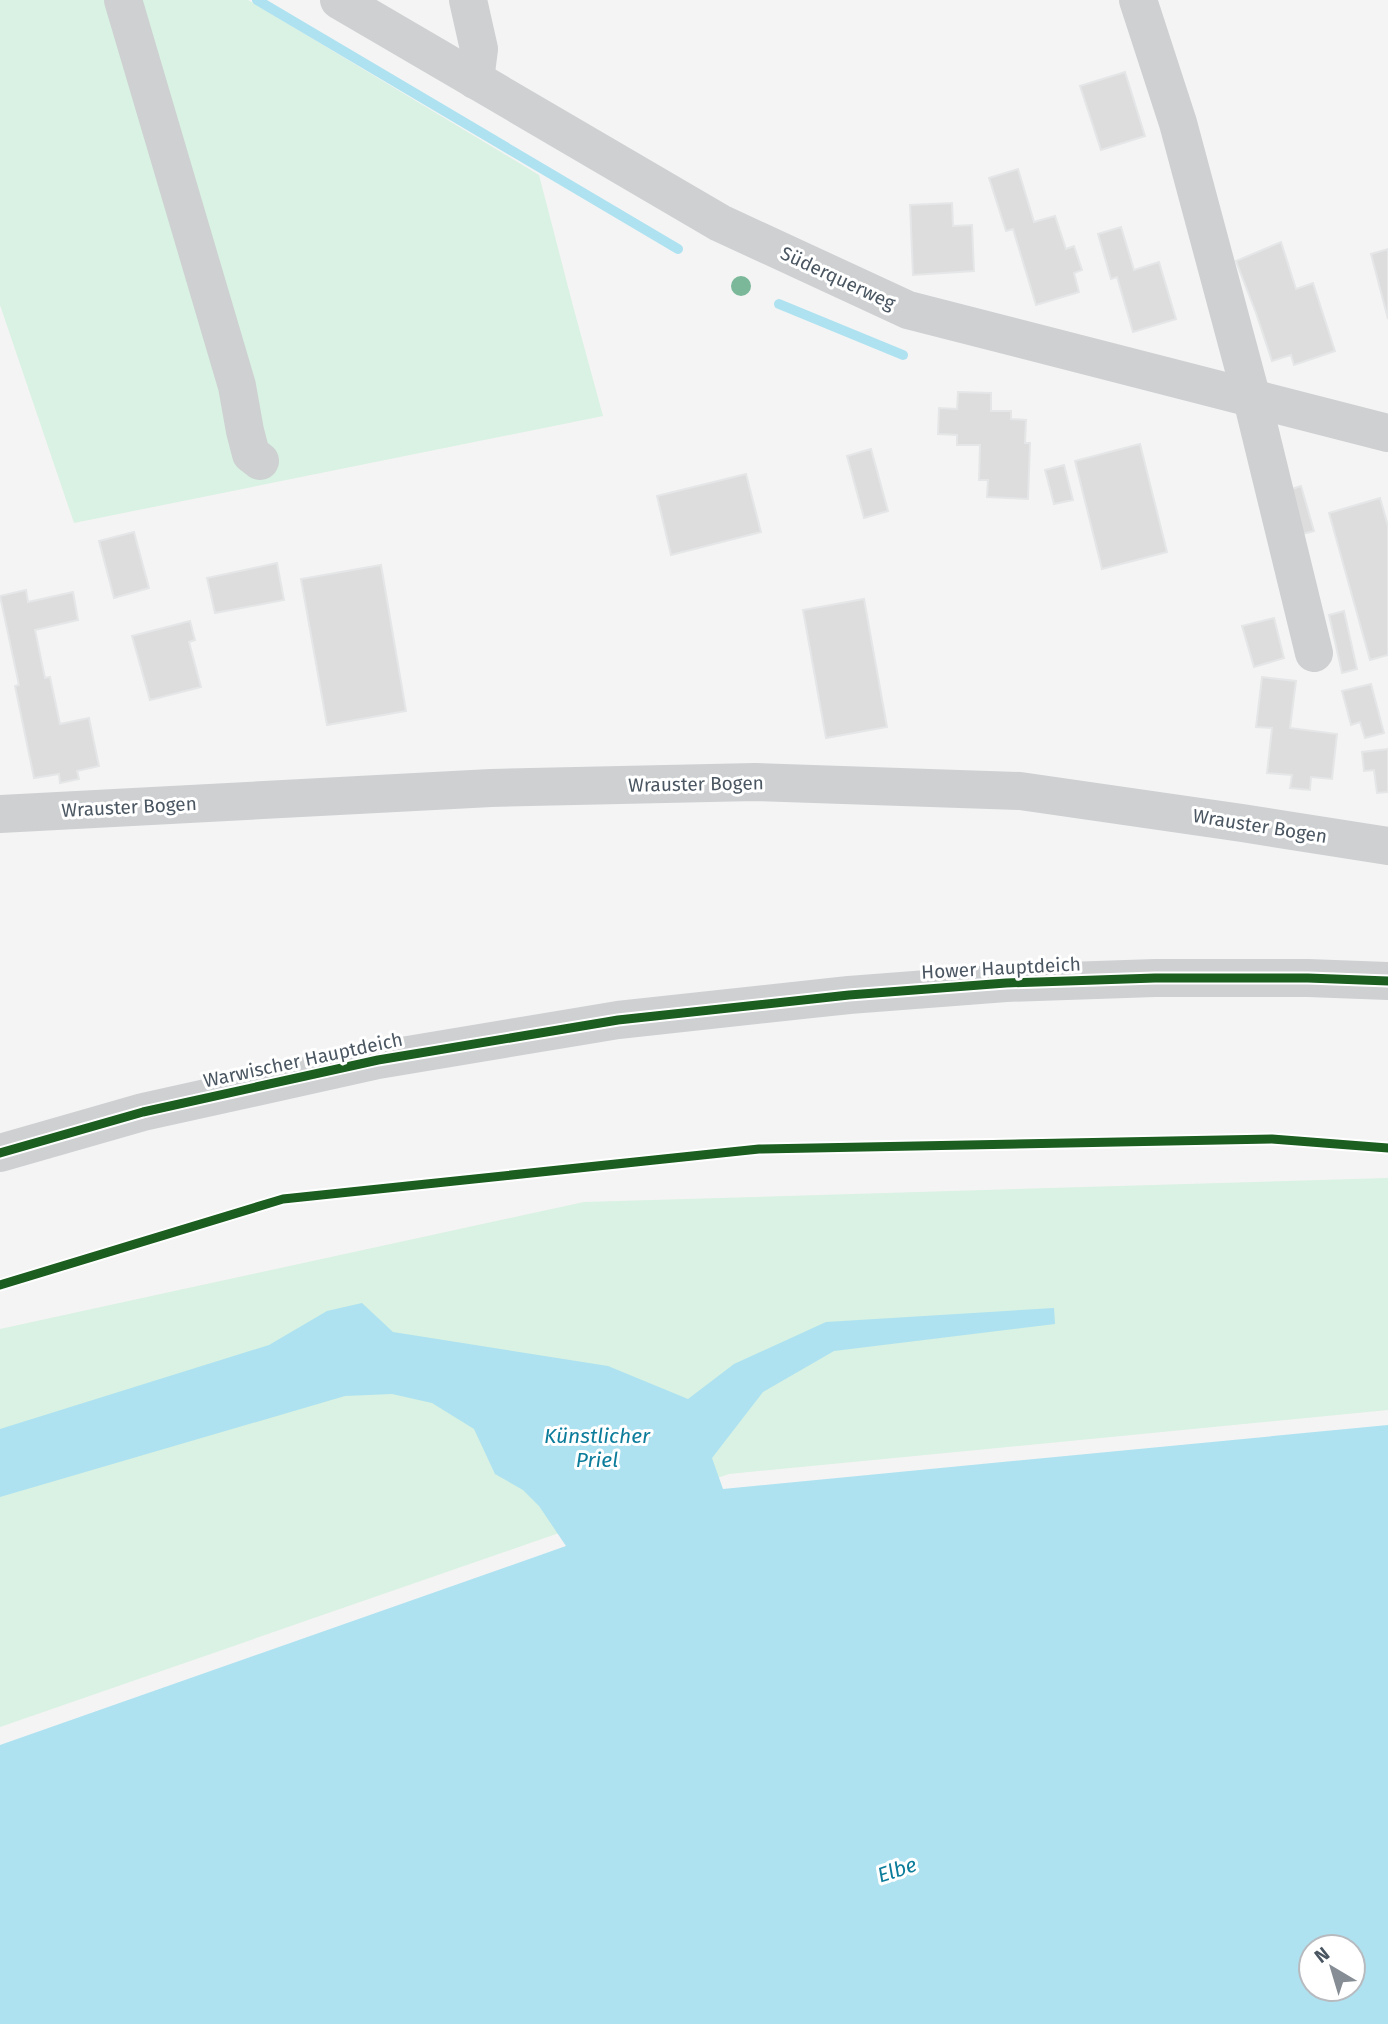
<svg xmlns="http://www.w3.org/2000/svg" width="1388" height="2024" viewBox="0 0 1388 2024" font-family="'Fira Sans',sans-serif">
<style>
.green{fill:#d9f2e3}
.water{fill:#aee2f0;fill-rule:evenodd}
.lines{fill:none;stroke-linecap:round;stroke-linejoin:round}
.stream{stroke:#aee2f0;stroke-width:10}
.building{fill:#ddddde;stroke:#e5e6e7;stroke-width:2}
.minor{stroke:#ced0d2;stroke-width:38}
.cycleway-casing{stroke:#fff;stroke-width:13}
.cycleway{stroke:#1b5e20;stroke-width:9}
.tree{fill:#7ab899}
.labels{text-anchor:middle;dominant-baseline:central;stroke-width:6;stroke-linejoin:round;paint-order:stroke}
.street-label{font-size:19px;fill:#4a5661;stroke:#fff}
.water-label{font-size:21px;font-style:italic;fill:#0c7c9b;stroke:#fff}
</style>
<rect width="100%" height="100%" fill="#f4f4f4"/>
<g class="green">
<polygon points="0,0 248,0 539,175 573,306 603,416 74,523 0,305"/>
<polygon points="1388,1178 1388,1410 729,1474 0,1727 0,1329 584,1202"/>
</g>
<path class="water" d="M362 1303 393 1332 608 1366 688 1399 734 1364 826 1322 1054 1308 1055 1324 834 1351 763 1392 712 1458 723 1489 1388 1425V2024H0V1745L566 1546 539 1506 523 1490 495 1474 474 1429 432 1403 392 1394 345 1396 0 1497V1429L269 1345 327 1311ZM1353 1947V1989H1311V1947Z"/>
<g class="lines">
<g class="stream">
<polyline points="257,0 678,249"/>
<polyline points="779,304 903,355"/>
</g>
</g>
<g class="building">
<polygon points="1125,72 1145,136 1101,150 1080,86"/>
<polygon points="1018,169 1034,222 1055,216 1066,249 1074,246 1082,270 1074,273 1079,292 1036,305 1013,229 1006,231 989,178"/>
<polygon points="952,203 953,226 972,225 974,271 913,275 910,205"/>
<polygon points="1121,227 1134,270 1159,262 1176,319 1133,332 1117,277 1111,279 1098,234"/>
<polygon points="1281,242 1296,289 1313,283 1335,351 1294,365 1291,355 1272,361 1256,313 1236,261"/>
<polygon points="1388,249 1388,319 1371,254"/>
<polygon points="958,392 991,393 991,411 1011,411 1011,419 1026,420 1025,443 1030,443 1028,499 987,497 988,480 979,480 980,445 957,445 957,435 938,434 939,408 957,409"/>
<polygon points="1140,444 1167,552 1102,569 1075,461"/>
<polygon points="871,449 888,511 864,518 847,456"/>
<polygon points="1064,465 1073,500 1054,504 1045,470"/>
<polygon points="746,474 761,532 671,555 657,496"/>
<polygon points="1301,486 1314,531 1299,535 1286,491"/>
<polygon points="1380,498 1388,526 1388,655 1370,660 1329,513"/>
<polygon points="134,532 149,588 114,598 99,541"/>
<polygon points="277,563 284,600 215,613 207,578"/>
<polygon points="381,565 406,711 327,725 301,579"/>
<polygon points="26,590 28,602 73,592 78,620 35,630 45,678 50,677 60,724 89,718 99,766 77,771 79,779 60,783 59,774 34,778 15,686 19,685 0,596"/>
<polygon points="864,599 887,727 826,738 803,610"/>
<polygon points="1344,611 1357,669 1342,673 1329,615"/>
<polygon points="1274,618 1284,658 1254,667 1242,626"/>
<polygon points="190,621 195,640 189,642 201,687 150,700 132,636"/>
<polygon points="1262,677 1296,681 1290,728 1337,734 1332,779 1311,777 1310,790 1290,788 1292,775 1267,773 1272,728 1256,727"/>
<polygon points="1371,684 1384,733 1365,738 1360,722 1351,725 1342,691"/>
<polygon points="1388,749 1388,792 1377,793 1374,770 1364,771 1362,752"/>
</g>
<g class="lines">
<g class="minor">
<polyline points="123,0 237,386 245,431 251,454 260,461"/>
<polyline points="339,0 720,223 908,310 1388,433"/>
<polyline points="468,0 479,49 475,80"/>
<polyline points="1138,0 1178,123 1252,399 1314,653"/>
<polyline points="0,814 491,788 755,782 1020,791 1242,823 1388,846"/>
<polyline points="0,1153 143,1112 378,1060 618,1020 849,995 1006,983 1155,978 1308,978 1388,981"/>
</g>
<defs>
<g id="cycleway">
<polyline points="0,1153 143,1112 378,1060 618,1020 849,995 1006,983 1155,978 1308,978 1388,981"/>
<polyline points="0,1285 283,1199 759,1149 1272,1139 1388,1148"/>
</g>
</defs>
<use href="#cycleway" class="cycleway-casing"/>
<use href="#cycleway" class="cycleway"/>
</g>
<circle class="tree" cx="741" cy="286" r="10"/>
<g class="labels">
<g class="street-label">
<text transform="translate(838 278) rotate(25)">Süderquerweg</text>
<text transform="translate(696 784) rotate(-1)">Wrauster Bogen</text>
<text transform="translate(129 807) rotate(-3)">Wrauster Bogen</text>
<text transform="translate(1260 826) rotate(9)">Wrauster Bogen</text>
<text transform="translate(1001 968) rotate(-3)">Hower Hauptdeich</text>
<text transform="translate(303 1060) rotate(-12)">Warwischer Hauptdeich</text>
</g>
<g class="water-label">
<text x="597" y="1436">Künstlicher<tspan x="597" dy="24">Priel</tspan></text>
<text transform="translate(897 1870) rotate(-18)">Elbe</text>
</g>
</g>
<g transform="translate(1332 1968) rotate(322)"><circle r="33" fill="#ffffff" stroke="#b7bbc0" stroke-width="2"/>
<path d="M0-5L12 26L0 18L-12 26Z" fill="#868d94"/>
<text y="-10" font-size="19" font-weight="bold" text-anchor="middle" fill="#4a5661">N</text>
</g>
</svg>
